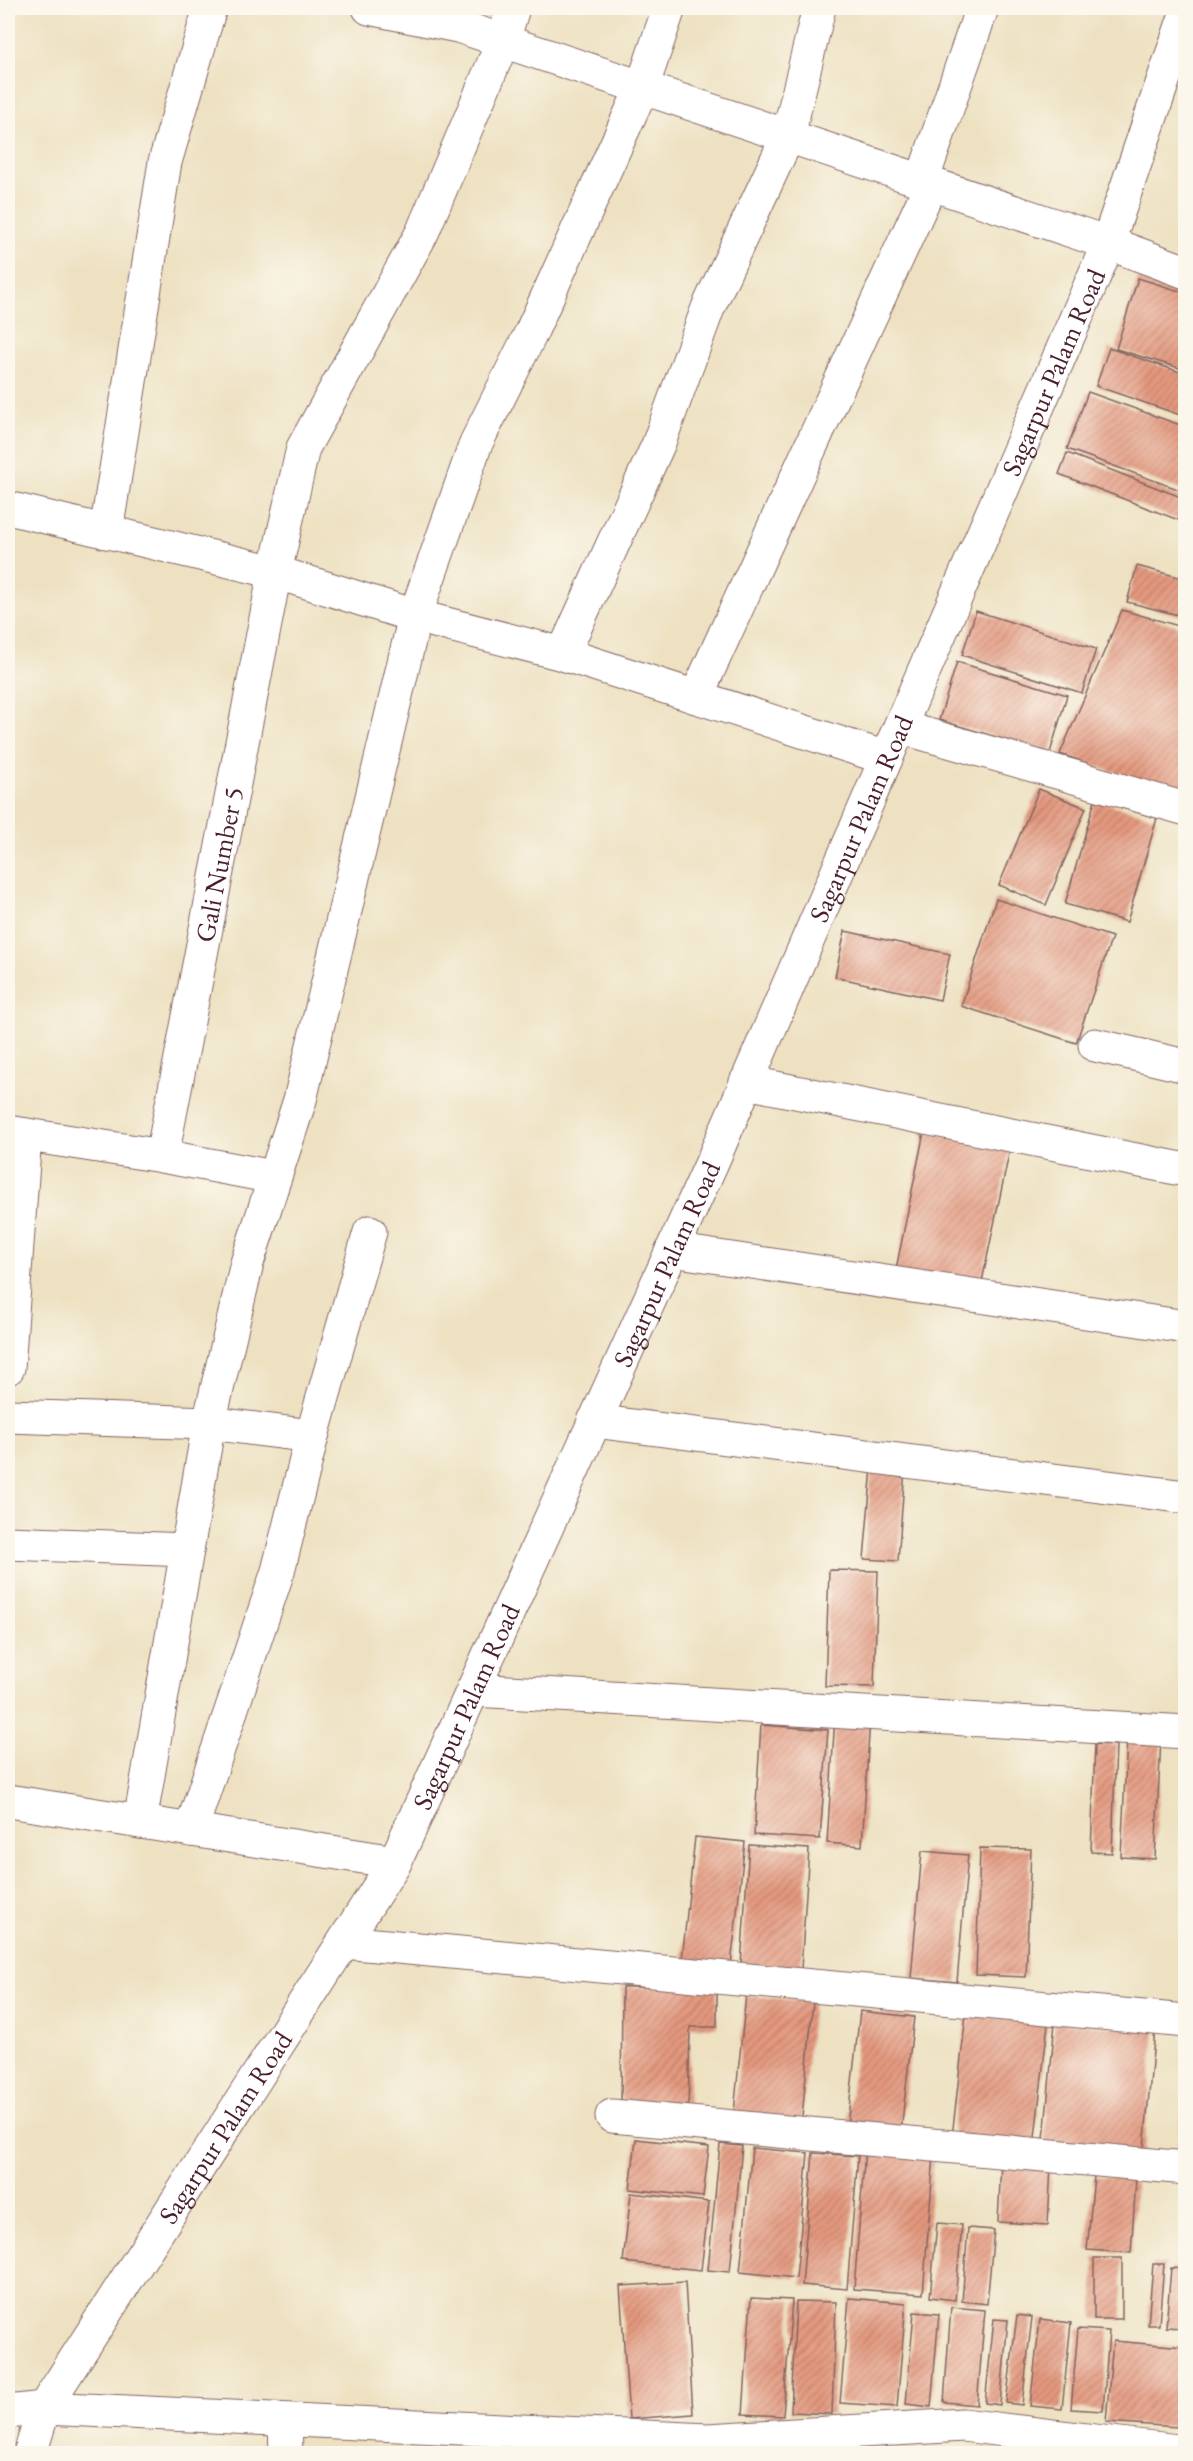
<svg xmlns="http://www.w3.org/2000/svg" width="1193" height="2461" viewBox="0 0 1193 2461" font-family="'EB Garamond',serif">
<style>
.building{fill:url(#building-hatch)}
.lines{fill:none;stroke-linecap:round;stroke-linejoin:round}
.minor-casing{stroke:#836360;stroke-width:35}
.minor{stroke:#fff;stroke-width:33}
.labels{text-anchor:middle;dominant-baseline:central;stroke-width:4.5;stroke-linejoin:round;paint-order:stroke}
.street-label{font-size:27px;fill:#4a1f2b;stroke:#fbf7ec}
</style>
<defs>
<pattern id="building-hatch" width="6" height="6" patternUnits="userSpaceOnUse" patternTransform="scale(1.5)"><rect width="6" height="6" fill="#e4997f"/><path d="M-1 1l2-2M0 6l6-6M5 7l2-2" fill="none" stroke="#bb7c68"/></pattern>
</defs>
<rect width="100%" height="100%" fill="#fbf7ec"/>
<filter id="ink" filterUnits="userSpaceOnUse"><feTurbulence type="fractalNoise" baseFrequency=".0167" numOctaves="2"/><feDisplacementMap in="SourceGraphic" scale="12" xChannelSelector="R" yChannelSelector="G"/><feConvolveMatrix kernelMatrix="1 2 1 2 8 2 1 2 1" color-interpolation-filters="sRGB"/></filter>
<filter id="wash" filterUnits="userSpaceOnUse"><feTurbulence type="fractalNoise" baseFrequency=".008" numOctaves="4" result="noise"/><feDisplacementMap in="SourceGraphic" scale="24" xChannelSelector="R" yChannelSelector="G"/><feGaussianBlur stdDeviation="1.35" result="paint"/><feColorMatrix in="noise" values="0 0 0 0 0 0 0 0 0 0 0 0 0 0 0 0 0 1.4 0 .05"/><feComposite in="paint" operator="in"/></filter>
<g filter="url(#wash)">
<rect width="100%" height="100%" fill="#ede1c1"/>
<g id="blocks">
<g class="building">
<polygon points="1138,278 1186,293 1186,370 1116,349"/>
<polygon points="1109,348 1186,374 1186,417 1096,386"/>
<polygon points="1088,392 1186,427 1186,492 1067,449"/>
<polygon points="1067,453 1186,499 1186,523 1059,474"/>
<polygon points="1137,566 1186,579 1186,617 1127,602"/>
<polygon points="1122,610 1186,628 1186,778 1179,794 1060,754"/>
<polygon points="976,611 1096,649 1082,693 962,655"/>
<polygon points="957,662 1067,695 1050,753 939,720"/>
<polygon points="1039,789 1086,808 1046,905 999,885"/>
<polygon points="1095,800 1157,818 1127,922 1065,904"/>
<polygon points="996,899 1112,937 1076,1043 961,1006"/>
<polygon points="845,931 950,954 940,1000 835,977"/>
<polygon points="924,1132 1010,1149 980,1291 895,1274"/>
<polygon points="872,1467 905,1469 898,1561 864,1559"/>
<polygon points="829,1570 878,1571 874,1687 825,1686"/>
<polygon points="835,1716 870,1718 862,1846 827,1843"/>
<polygon points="761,1725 828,1730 820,1839 754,1835"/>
<polygon points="1127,1738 1161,1739 1155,1859 1121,1857"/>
<polygon points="1095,1744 1116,1745 1112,1853 1091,1852"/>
<polygon points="695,1837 745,1842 731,1965 682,1960"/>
<polygon points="749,1845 809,1849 801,1969 741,1965"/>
<polygon points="980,1848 1031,1849 1026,1977 976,1975"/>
<polygon points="922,1851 968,1855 957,1982 911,1978"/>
<polygon points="622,1987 717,1987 717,2027 690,2027 688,2112 621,2112"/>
<polygon points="746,1995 813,2002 801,2128 733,2122"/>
<polygon points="860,2011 914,2017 901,2131 847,2126"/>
<polygon points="966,2014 1048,2024 1034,2146 952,2137"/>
<polygon points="1055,2022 1155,2030 1143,2158 1043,2149"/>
<polygon points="1184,2091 1186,2091 1186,2151 1178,2150"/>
<polygon points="636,2139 709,2147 703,2197 630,2189"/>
<polygon points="720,2144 742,2146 730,2272 708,2270"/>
<polygon points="752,2148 808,2153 796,2278 740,2272"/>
<polygon points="865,2150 934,2155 923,2294 854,2289"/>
<polygon points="813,2153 858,2156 847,2289 802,2285"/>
<polygon points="1001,2162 1051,2165 1048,2225 998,2222"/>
<polygon points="1094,2176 1136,2179 1131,2253 1087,2250"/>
<polygon points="631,2193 709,2202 701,2270 623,2262"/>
<polygon points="937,2223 962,2225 955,2300 930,2297"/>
<polygon points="968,2228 994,2230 987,2304 962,2301"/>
<rect x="1094" y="2258" width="28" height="61"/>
<polygon points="1153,2264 1164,2264 1159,2325 1148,2325"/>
<polygon points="1171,2268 1186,2269 1181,2328 1166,2327"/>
<polygon points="685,2282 693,2414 629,2419 620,2286"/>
<polygon points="751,2298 792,2300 783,2416 743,2414"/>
<polygon points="849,2298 906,2303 897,2407 840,2403"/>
<polygon points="796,2301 836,2302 832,2414 791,2412"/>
<polygon points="951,2307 985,2310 977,2405 944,2402"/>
<polygon points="914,2312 939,2314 931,2407 906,2404"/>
<polygon points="1017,2315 1032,2317 1022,2405 1006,2403"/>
<polygon points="994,2319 1008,2320 1000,2405 985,2403"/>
<polygon points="1040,2319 1071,2323 1062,2409 1030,2406"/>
<polygon points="1078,2329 1109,2331 1103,2411 1071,2409"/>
<polygon points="1113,2341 1184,2347 1177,2427 1106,2422"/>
</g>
</g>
</g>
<g filter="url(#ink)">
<use href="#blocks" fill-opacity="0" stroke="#836360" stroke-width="1.5"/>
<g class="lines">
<defs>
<g id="minor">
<polyline points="369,8 458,26 1108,243 1186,272"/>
<polyline points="922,181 982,8"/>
<polyline points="8,508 275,572 415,616 563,654 886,758"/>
<polyline points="106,532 165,162 210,8"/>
<polyline points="563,654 658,445 708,308 788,136 819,8"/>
<polyline points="696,697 931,184"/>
<polyline points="900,727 1186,809"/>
<polyline points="1095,1045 1186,1066"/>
<polyline points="746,1082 1186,1170"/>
<polyline points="8,1132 162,1156 274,1177"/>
<path id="s1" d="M162 1156 275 572 303 448 422 233 503 41 513 8"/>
<polyline points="672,1250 1186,1327"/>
<polyline points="8,1368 25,1135"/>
<polyline points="8,1416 209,1423 312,1436 278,1571 191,1830"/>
<polyline points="594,1421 1186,1497"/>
<polyline points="312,1436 370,1232"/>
<polyline points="8,1543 187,1550"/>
<polyline points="473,1690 1186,1732"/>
<polyline points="8,1801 395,1862"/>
<polyline points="140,1822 209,1423 247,1263 300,1100 415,616 476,443 530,335 642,88 669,8"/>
<polyline points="344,1942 1186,2021"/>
<polyline points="612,2116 1186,2168"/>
<polyline points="8,2412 44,2408 708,2440 963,2425 1186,2452"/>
<polyline points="285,2420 286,2454"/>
<path id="s2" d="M30 2454 44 2408 395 1862 713 1160 1105 251 1186 14"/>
</g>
</defs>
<use href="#minor" class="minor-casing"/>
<use href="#minor" class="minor"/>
</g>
</g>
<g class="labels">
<g class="street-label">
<text stroke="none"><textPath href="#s2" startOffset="2326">Sagarpur Palam Road</textPath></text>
<text stroke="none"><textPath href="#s2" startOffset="1840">Sagarpur Palam Road</textPath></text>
<text stroke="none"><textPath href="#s1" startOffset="297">Gali Number 5</textPath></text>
<text stroke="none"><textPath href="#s2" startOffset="1354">Sagarpur Palam Road</textPath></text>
<text stroke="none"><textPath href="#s2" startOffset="868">Sagarpur Palam Road</textPath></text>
<text stroke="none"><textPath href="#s2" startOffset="382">Sagarpur Palam Road</textPath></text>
</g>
</g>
<rect width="1193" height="2461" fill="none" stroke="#fbf7ec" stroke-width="30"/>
</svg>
